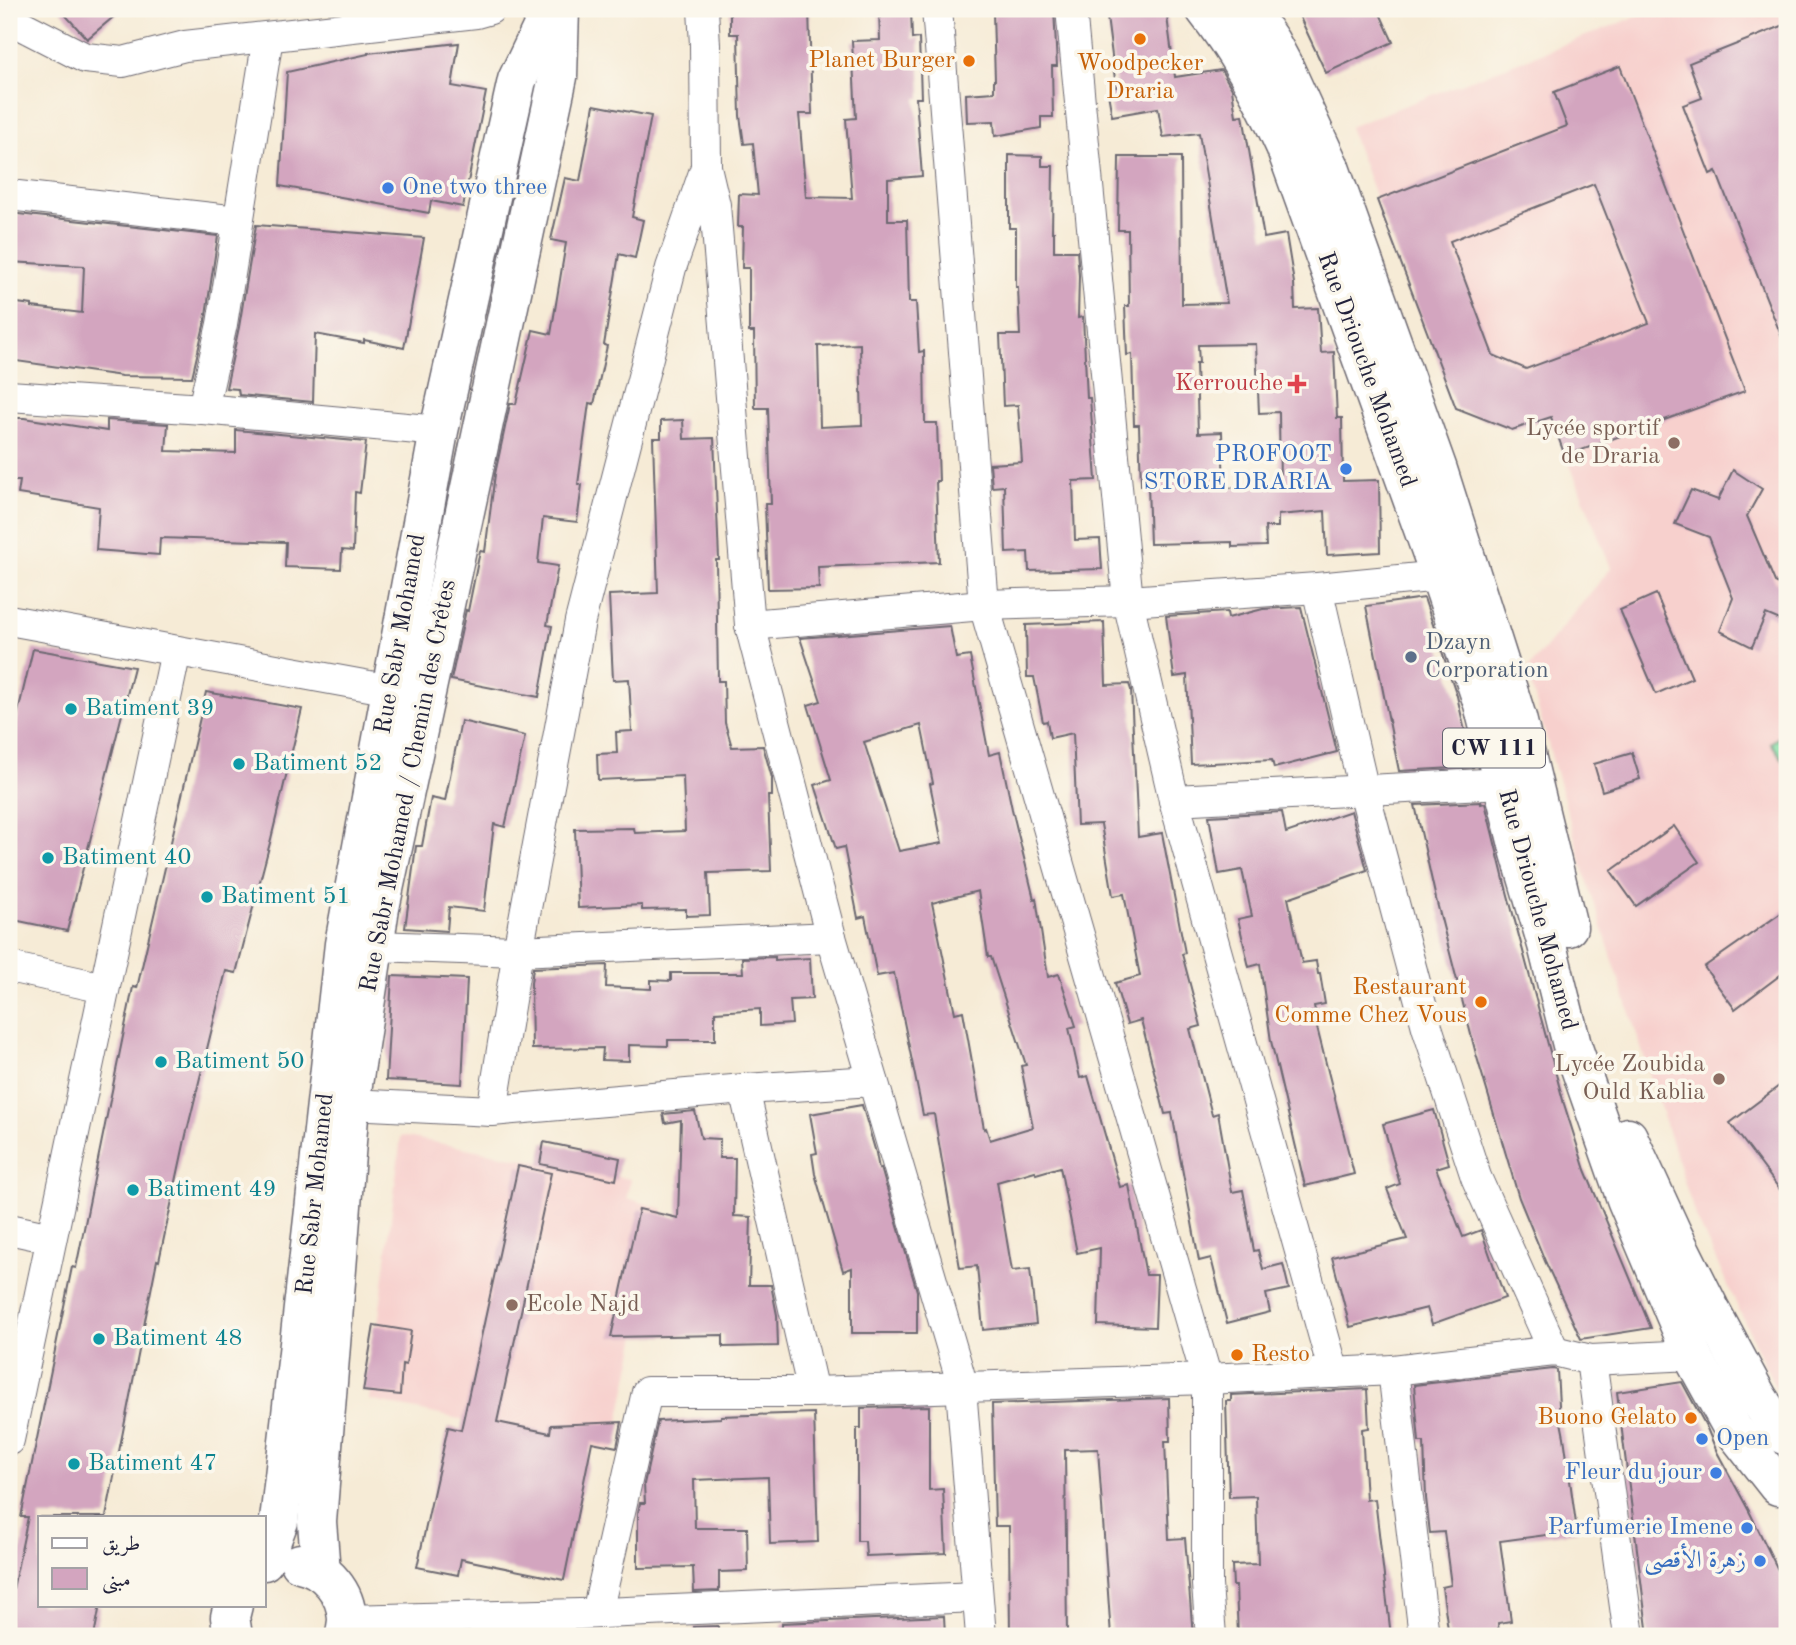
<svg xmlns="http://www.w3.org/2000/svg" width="1796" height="1645" viewBox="0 0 1796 1645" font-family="'Old Standard TT',Amiri,serif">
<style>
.built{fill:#f7d0cd}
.green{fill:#85dfa5;stroke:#548070;stroke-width:2}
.building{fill:#d3a5bf;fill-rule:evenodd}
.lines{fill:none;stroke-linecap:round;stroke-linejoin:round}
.minor-casing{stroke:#6c6871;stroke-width:32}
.secondary-casing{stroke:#6c6871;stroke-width:41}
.primary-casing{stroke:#6c6871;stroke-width:41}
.minor{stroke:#fff;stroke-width:30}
.secondary{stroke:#fff;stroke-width:38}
.primary{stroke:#fff;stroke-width:38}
.food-dot{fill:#e8710a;stroke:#fbf7ec;stroke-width:2.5}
.shop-dot{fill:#3f7fe0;stroke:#fbf7ec;stroke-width:2.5}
.health-dot{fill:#e0444e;stroke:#fbf7ec;stroke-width:2.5}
.education-dot{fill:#8d6e63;stroke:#fbf7ec;stroke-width:2.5}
.service-dot{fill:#5c6f8a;stroke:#fbf7ec;stroke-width:2.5}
.culture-dot{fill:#0f9aa8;stroke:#fbf7ec;stroke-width:2.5}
.labels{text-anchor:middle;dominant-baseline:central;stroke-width:7;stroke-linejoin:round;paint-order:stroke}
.shield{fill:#fbf7ec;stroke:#636270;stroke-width:2}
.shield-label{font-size:23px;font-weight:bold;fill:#22223b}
.food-label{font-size:24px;fill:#c56008;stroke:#fbf7ec;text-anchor:end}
.shop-label{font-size:24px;fill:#366cbe;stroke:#fbf7ec;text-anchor:end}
.street-label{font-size:24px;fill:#22223b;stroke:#fbf7ec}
.health-label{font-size:24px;fill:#be3a42;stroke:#fbf7ec;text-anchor:end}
.education-label{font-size:24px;fill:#785e54;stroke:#fbf7ec;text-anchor:end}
.service-label{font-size:24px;fill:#4e5e75;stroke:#fbf7ec;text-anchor:start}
.culture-label{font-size:24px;fill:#0d838f;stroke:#fbf7ec;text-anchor:start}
</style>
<rect width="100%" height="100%" fill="#fbf7ec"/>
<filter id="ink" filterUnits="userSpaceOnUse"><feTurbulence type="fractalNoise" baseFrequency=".0143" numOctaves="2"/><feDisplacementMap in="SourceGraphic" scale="14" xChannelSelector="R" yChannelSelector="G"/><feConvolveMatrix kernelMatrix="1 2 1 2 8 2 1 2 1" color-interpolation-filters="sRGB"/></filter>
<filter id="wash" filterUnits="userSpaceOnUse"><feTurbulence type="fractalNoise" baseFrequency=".00686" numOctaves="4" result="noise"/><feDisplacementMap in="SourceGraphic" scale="28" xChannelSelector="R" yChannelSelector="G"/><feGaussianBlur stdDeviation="1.57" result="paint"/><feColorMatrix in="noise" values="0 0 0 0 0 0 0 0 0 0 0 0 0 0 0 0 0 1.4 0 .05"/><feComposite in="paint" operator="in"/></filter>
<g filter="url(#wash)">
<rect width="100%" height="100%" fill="#f6ebd6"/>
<g class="built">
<polygon points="1656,9 1787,9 1787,1391 1777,1391 1695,1215 1585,874 1527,670 1611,568 1551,417 1512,430 1456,408 1349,127"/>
<polygon points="401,1136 630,1179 627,1198 663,1209 613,1451 369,1400"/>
</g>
<polygon class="green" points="1787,731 1787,765 1771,743"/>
<g id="blocks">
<g class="building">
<polygon points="60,9 123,9 87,39"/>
<path d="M730 9H809L812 114H799L806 197 852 198 846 119 856 118 852 41 880 40 879 9H911L912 39 919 38 921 98H916L922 176 888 179V220H907L909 302H916L919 352 924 351 925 423H937L939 481H936L939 562 818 567 819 588 768 589 765 504H771L768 408H755L754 332H749V268H742L743 227H738L739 194 758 195 753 143 744 144 740 116 738 34H730ZM860 344 862 425 820 427 818 346Z"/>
<polygon points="1054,9 1057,66 1052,66 1053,117 1041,117 1041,128 995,136 994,121 967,122 966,94 994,92 994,80 995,80 993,12"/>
<path d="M1106 9H1166L1175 77 1221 70 1232 89 1236 116 1243 115 1264 238 1286 234 1294 283 1295 309 1318 308 1321 353 1334 352 1337 418H1342L1343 481 1379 480 1380 552 1327 555 1325 511 1278 515V527H1265L1266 546 1232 547V542L1150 544 1148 485H1141L1139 425H1134L1132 354 1127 355 1125 306H1129L1128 230H1118L1119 157H1181L1182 304 1227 303 1199 133 1163 137 1158 108 1112 116 1107 88 1116 87ZM1256 344 1259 413 1279 412 1280 486 1224 488 1222 432 1198 433 1196 363H1199L1198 345Z"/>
<polygon points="1296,9 1378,9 1393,42 1326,73"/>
<polygon points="1787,24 1787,348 1786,348 1716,171 1710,174 1683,105 1702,98 1689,63"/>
<polygon points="459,43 452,86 486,92 463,207 431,201 429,213 280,186 287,72 368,54 368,53"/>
<path d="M1620 66 1745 391 1565 456 1551 417 1512 430 1456 408 1377 200 1567 126 1554 92ZM1594 184 1649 323 1526 369 1493 355 1450 241Z"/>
<polygon points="594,105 651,116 632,217 643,220 635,258 619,254 604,345 607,346 594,404 589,403 578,484 582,485 577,522 543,518 538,563 558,566 547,625 552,626 539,697 451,680 466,610 468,611 480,551 485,552 495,474 510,404 516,404 533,330 551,334 566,243 551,240 565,178 580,181"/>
<polygon points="1009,155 1042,156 1042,166 1053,166 1052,232 1054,232 1054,251 1077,251 1079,276 1078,318 1083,317 1087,398 1090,398 1096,480 1073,481 1075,540 1100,539 1102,569 1029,571 1028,552 1006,553 1004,486 992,487 990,464 1022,462 1018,405 1003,406 1000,335 1020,335 1018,287 1016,287 1016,228 1009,228"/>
<polygon points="9,213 218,236 205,321 192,377 122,376 9,360 9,302 32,305 32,307 82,313 84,266 9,262"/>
<polygon points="256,225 424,238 404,348 364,340 364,343 315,334 313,402 239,395 238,389 226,388 239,327"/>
<polygon points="9,418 24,418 107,431 107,420 168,424 166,451 236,453 236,430 366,442 360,493 355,492 353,551 342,550 341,569 285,567 286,542 160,538 159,555 96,550 99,507 18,494 20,481 9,481"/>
<polygon points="683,420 684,439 714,438 719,560 716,560 718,681 724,681 725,723 732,747 763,746 772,778 772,796 768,796 771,871 708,873 710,915 686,916 686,909 642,910 642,905 578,908 575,829 634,828 635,833 685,831 683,776 598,780 597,754 617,753 616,732 632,731 629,679 613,680 609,595 658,593 653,438 661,438 661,421"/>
<polygon points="1733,470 1762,489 1747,516 1775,582 1787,588 1787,623 1766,614 1752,647 1720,631 1733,598 1709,537 1675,524 1691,490 1718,500"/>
<polygon points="1656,594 1692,678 1656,694 1620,610"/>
<polygon points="1424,598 1457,696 1473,767 1399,771 1366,606"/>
<polygon points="1301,607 1337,752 1274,768 1272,760 1191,764 1187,675 1174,677 1166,616 1227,612 1228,618 1263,609"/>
<polygon points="1104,622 1106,685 1129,684 1131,690 1138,837 1162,833 1185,953 1182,954 1201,1026 1190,1029 1212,1115 1218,1113 1232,1192 1243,1190 1254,1251 1258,1250 1263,1269 1283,1264 1289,1289 1266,1294 1270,1312 1227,1323 1211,1258 1199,1261 1172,1113 1165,1114 1141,1020 1127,1024 1115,983 1140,976 1124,894 1113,896 1101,824 1077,825 1073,733 1050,738 1047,721 1043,722 1034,677 1027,677 1026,625"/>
<path d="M950 626 956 658 970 656 989 755 1000 752 1012 809 1034 899 1036 898 1048 977 1059 974 1076 1026 1069 1028 1080 1078 1088 1076 1120 1187 1129 1185 1146 1275H1157L1155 1327 1098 1325 1100 1248 1077 1253 1060 1167 1036 1174 1035 1171 997 1182 1012 1271 1030 1269 1036 1324 983 1330 977 1266 960 1268 934 1114 923 1115 894 973 877 976 865 916 858 918 844 847 836 849 815 785 831 780 808 705 821 701 800 638ZM921 725 933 783 930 784 942 843 899 851 864 742ZM978 891 988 957H991L1026 1065 1021 1066 1033 1127 990 1140 986 1128 984 1129 963 1011 955 1013 932 903Z"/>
<polygon points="33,649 134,667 67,931 9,919 9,750"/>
<polygon points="206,692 302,709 271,839 236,973 226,971 186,1135 159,1261 157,1260 106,1517 40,1517 40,1605 100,1605 94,1636 9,1636 9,1608 28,1517 21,1517 72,1267 76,1268 133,987 137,988"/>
<polygon points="461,721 525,736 505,827 494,824 484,911 449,907 447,931 405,928 416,846 422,846 431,798 445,801"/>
<polygon points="1632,753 1640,779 1602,791 1594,764"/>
<polygon points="1481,802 1481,804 1485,803 1505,884 1564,1104 1585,1170 1651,1328 1581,1339 1545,1261 1519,1198 1476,1054 1436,899 1415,805"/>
<polygon points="1351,811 1367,870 1288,898 1302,963 1316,961 1318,974 1320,974 1325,1004 1314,1006 1316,1015 1314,1016 1354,1174 1305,1186 1271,1041 1260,964 1249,967 1238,919 1252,916 1242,870 1219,874 1209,816 1282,812 1286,833"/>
<polygon points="1674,826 1699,862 1636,906 1611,871"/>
<polygon points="1787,909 1787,970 1735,1009 1704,967"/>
<polygon points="775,957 775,960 810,958 812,999 790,1000 792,1024 760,1026 760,1009 715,1012 715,1040 668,1040 668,1046 629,1045 629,1061 602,1060 603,1048 532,1049 531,983 533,968 607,965 606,987 651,989 651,980 671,981 671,973 743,973 742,958"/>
<polygon points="392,976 467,979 462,1084 386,1080"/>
<polygon points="1787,1080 1787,1199 1730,1123"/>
<polygon points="862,1105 876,1153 879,1169 881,1168 917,1291 917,1333 852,1333 852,1268 843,1271 815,1174 812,1154 817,1153 810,1114"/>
<polygon points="1434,1110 1449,1164 1436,1168 1463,1237 1481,1230 1505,1298 1432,1324 1427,1308 1350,1327 1332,1257 1407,1239 1387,1189 1400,1184 1383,1124"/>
<polygon points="695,1111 701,1138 720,1139 719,1158 735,1158 734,1216 751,1217 749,1285 771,1285 777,1315 778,1346 723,1347 723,1335 611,1337 639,1209 678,1218 681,1120 665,1123 663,1114"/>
<polygon points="544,1142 620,1158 616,1180 540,1164"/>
<polygon points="518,1166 551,1173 497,1422 550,1433 551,1425 622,1422 617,1447 592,1442 564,1580 461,1559 458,1575 417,1567 448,1427 461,1430"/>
<polygon points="374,1325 411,1331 406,1365 402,1364 400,1395 363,1391"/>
<polygon points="1553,1369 1557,1370 1560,1422 1561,1422 1564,1437 1577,1531 1500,1541 1511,1621 1498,1623 1499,1636 1449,1636 1442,1587 1451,1585 1444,1532 1430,1533 1426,1498 1424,1442 1419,1442 1414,1385"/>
<polygon points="1682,1382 1706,1426 1717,1452 1749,1511 1787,1588 1787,1636 1648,1636 1617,1392"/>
<polygon points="1367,1389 1369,1428 1362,1429 1366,1500 1375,1499 1391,1636 1238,1636 1236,1586 1233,1586 1232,1565 1258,1564 1256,1496 1229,1497 1226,1401 1231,1401 1231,1395"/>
<polygon points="1169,1398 1170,1441 1165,1441 1169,1539 1185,1538 1193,1636 1111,1636 1098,1449 1065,1450 1067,1636 1010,1636 1009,1526 995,1526 992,1404"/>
<polygon points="929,1406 929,1490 943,1489 946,1553 866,1556 865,1541 857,1541 857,1428 861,1428 861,1408"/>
<polygon points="814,1413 818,1542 770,1544 768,1477 694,1480 695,1528 747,1528 748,1571 719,1572 719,1591 694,1592 693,1567 638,1568 638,1513 640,1503 645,1503 644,1484 658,1421 721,1418 721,1416"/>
<polygon points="944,1616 945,1636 782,1636 782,1623"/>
<polygon points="718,1626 718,1636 694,1636 694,1627"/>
</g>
</g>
</g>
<g filter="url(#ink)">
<use href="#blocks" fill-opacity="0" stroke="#6c6871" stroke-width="2"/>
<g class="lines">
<defs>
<g id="minor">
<polyline points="703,9 705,45 706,167 715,205 750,625 831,937 959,1373 961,1388 981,1636"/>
<polyline points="937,9 984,605 1207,1379 1207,1585 1211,1636"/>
<polyline points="1071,9 1128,601 1174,800 1334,1373"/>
<polyline points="9,19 85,58 123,62 185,46 476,13 490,9"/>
<polyline points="9,195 238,221"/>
<polyline points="9,396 203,409 439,431"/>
<polyline points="203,409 222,324 268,37"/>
<polyline points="1317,588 1364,791 1427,1027 1476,1177 1554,1351"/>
<polyline points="9,620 391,690"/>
<polyline points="750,625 984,605 1128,601 1317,588 1440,576"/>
<polyline points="1174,800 1503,783"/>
<polyline points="375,946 518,951 831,937"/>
<polyline points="9,967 104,988"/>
<polyline points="744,1089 813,1392"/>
<polyline points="350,1104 492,1111 744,1089 873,1081"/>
<polyline points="492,1111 518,951 580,621 671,268 706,167"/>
<polyline points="9,1229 51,1238"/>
<polyline points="1591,1360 1629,1636"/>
<polyline points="1393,1370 1424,1636"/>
<polyline points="9,1440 176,651"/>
<polyline points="597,1613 647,1392 813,1392 1207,1379 1393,1370 1554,1351 1591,1360 1692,1355"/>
<polyline points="347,1620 580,1614 977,1597"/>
</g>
<g id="secondary">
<polyline points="264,1561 279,1521 344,944 439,431 517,80 551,9"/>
<path d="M300 1563C326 1568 346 1593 347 1619 347 1625 345 1631 345 1636"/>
<polyline points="321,1572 317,1522 350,1104 380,908 558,77 560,9"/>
<polyline points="233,1636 230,1617 233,1605"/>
</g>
<g id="primary">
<path d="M1205 9C1238 51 1263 97 1285 146L1440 576 1483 704 1520 853 1547 945 1572 1045 1626 1199 1692 1355 1733 1429 1778 1486"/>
<polyline points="1248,9 1270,41 1286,71 1329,165 1438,470 1517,718 1568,927"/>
<polyline points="1628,1137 1672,1233 1710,1309 1758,1398 1781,1433 1787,1436"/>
</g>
</defs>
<use href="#minor" class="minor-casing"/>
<use href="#secondary" class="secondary-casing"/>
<use href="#primary" class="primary-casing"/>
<use href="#minor" class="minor"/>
<use href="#secondary" class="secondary"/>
<use href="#primary" class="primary"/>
</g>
</g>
<g class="food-dot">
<circle cx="1140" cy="39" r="7"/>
<circle cx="969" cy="61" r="7"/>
<circle cx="1481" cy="1002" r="7"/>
<circle cx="1237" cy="1355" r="7"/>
<circle cx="1691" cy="1418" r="7"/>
</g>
<g class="shop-dot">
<circle cx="388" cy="188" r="7"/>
<circle cx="1346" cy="469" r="7"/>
<circle cx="1702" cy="1439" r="7"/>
<circle cx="1716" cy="1473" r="7"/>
<circle cx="1747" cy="1528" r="7"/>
<circle cx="1760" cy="1561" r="7"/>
</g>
<path class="health-dot" d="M1293.5 373.5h7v7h7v7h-7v7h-7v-7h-7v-7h7z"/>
<g class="education-dot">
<circle cx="1674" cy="443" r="7"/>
<circle cx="1719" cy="1079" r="7"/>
<circle cx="512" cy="1305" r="7"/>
</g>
<circle class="service-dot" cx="1411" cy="657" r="7"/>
<g class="culture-dot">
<circle cx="71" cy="709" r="7"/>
<circle cx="239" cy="764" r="7"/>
<circle cx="48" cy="858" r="7"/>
<circle cx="207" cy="897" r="7"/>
<circle cx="161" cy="1062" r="7"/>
<circle cx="133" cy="1190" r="7"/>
<circle cx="99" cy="1339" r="7"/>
<circle cx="74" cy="1464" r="7"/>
</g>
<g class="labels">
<rect class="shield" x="1443" y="728.5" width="102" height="39" rx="5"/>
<g class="shield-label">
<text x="1494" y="748">CW 111</text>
</g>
<g class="food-label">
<text x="955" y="61">Planet Burger</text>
<text x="1140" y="64" text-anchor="middle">Woodpecker<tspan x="1140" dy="28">Draria</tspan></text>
<text x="1467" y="988">Restaurant<tspan x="1467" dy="28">Comme Chez Vous</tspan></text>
<text x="1251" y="1355" text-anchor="start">Resto</text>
<text x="1677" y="1418">Buono Gelato</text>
</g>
<g class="shop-label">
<text x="402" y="188" text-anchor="start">One two three</text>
<text x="1332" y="455">PROFOOT<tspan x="1332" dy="28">STORE DRARIA</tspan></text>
<text x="1716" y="1439" text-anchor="start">Open</text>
<text x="1702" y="1473">Fleur du jour</text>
<text x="1733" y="1528">Parfumerie Imene</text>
<text x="1746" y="1561">زهرة الأقصى</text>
</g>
<g class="street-label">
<text transform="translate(1366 370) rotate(70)">Rue Driouche Mohamed</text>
<text transform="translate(401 634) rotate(-80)">Rue Sabr Mohamed</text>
<text transform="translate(409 786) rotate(-79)">Rue Sabr Mohamed / Chemin des Crêtes</text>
<text transform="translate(1537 910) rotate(75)">Rue Driouche Mohamed</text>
<text transform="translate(316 1194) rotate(-84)">Rue Sabr Mohamed</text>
</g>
<g class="health-label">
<text x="1283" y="384">Kerrouche</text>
</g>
<g class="education-label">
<text x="1660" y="429">Lycée sportif<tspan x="1660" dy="28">de Draria</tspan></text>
<text x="1705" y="1065">Lycée Zoubida<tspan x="1705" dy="28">Ould Kablia</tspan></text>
<text x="526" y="1305" text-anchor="start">Ecole Najd</text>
</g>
<g class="service-label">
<text x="1425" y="643">Dzayn<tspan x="1425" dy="28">Corporation</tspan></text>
</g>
<g class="culture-label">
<text x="85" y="709">Batiment 39</text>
<text x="253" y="764">Batiment 52</text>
<text x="62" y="858">Batiment 40</text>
<text x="221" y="897">Batiment 51</text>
<text x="175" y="1062">Batiment 50</text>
<text x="147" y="1190">Batiment 49</text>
<text x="113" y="1339">Batiment 48</text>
<text x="88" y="1464">Batiment 47</text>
</g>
</g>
<rect width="1796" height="1645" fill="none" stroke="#fbf7ec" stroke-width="35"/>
<rect x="38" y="1516" width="228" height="91" fill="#fbf7ec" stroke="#a4a2a5" stroke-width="2"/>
<rect x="52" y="1538" width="35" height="10" fill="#ffffff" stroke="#a4a2a5" stroke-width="2"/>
<text x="102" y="1550" font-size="21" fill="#22223b">طريق</text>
<rect x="52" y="1568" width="35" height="21" fill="#d3a5bf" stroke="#a4a2a5" stroke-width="2"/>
<text x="102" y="1586" font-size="21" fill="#22223b">مبنى</text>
</svg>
